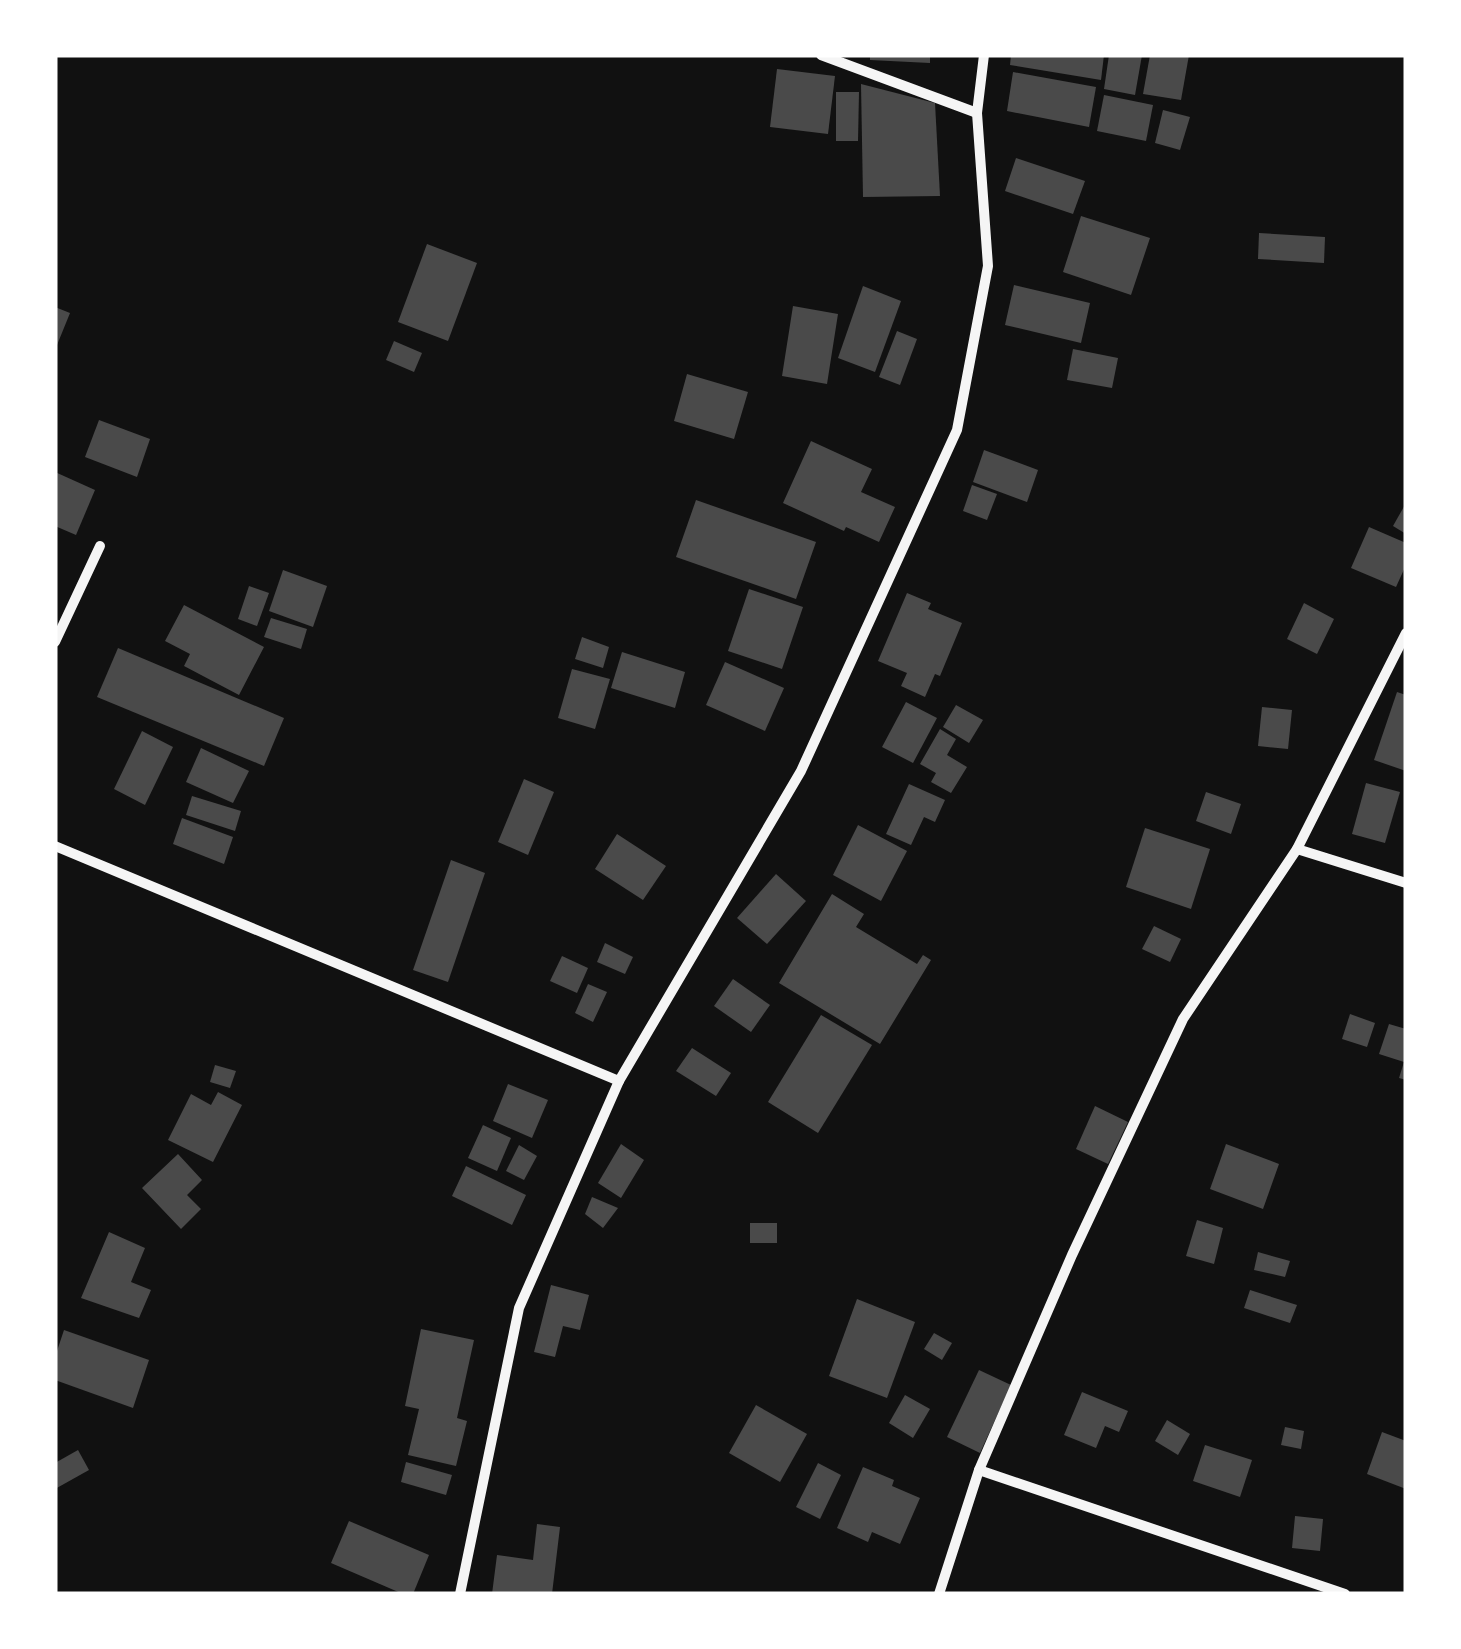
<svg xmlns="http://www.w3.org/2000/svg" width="1461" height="1649" viewBox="0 0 1461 1649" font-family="'Nunito Sans',sans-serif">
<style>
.building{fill:#4a4a4a}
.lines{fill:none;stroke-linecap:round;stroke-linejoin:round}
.minor{stroke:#f5f5f5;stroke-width:10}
</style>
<rect width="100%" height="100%" fill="#111"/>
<g class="building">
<polygon points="870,55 930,55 930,63 870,60"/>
<polygon points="1011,55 1104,55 1101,80 1010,65"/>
<polygon points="1109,55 1142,55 1135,95 1104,89"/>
<polygon points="1150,55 1189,55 1181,100 1143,94"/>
<polygon points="777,69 835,76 828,134 770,127"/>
<polygon points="1013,72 1096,87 1089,127 1007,111"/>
<polygon points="861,84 935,103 940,196 863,197"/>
<polygon points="836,92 859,92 858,141 836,141"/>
<polygon points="1104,95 1153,105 1146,141 1097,131"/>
<polygon points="1163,110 1190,117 1180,150 1155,143"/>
<polygon points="1016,158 1085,181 1073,214 1005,191"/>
<polygon points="1081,216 1150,238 1131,295 1063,272"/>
<polygon points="1259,233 1325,237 1324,263 1258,259"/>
<polygon points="427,244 477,263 448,341 398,322"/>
<polygon points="1014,285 1090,303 1081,343 1005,325"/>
<polygon points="863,286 901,301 875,372 838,358"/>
<polygon points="793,306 838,314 827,384 782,376"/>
<polygon points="55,307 70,313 55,350"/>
<polygon points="897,331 917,339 900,385 879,377"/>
<polygon points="394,341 422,353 414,372 386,360"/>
<polygon points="1073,349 1118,358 1112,388 1067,380"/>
<polygon points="687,374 748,392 734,439 674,421"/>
<polygon points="99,420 150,439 137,477 85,457"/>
<polygon points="811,441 872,469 861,492 895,507 879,542 846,527 844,531 783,503"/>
<polygon points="984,450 1038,470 1027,502 973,482"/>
<polygon points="55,472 95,490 76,535 55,526"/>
<polygon points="972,485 997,494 987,520 963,511"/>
<polygon points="696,500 816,542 796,599 676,557"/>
<polygon points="1406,503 1406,534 1393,526"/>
<polygon points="1369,527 1406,543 1406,565 1396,587 1351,568"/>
<polygon points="283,570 327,586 313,627 269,611"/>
<polygon points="249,586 269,593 257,626 238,619"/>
<polygon points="749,589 803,607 782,669 728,651"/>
<polygon points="907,593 931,603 928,609 962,623 940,676 935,674 925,697 901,686 907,673 878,661"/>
<polygon points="1304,603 1334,619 1317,654 1287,639"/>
<polygon points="184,605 264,647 239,695 184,666 190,654 165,641"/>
<polygon points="271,618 307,629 301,649 264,637"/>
<polygon points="582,637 609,647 603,668 575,659"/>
<polygon points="118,648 284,718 264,766 97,697"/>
<polygon points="622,652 685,672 675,708 611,688"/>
<polygon points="725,662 784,688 765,731 706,705"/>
<polygon points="572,669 610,679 595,729 558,718"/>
<polygon points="1397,692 1406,695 1406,771 1374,760"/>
<polygon points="906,702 937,718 913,763 882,747"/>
<polygon points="956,705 983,720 969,743 943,727"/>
<polygon points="1262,707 1292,710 1288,749 1258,746"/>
<polygon points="940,729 956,739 947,755 967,767 951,793 931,782 936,773 920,764"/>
<polygon points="142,731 173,747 145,805 114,789"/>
<polygon points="201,748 249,771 233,803 186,782"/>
<polygon points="524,779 554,792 528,855 498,842"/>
<polygon points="1366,783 1400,792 1385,843 1352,834"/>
<polygon points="909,784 945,800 935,822 924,817 911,845 886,834"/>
<polygon points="1206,792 1241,804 1231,834 1196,821"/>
<polygon points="192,796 241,811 235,831 186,815"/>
<polygon points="182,818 233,837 224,864 173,844"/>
<polygon points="858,825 907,851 881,901 833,875"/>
<polygon points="1145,828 1210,849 1191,909 1126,887"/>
<polygon points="617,834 666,866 643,900 595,869"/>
<polygon points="451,860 485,873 448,982 413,970"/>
<polygon points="776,874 806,901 767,944 737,918"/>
<polygon points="832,894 864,914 856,927 917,964 923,955 931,960 880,1044 779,983"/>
<polygon points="1154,926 1181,939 1170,962 1142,949"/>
<polygon points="605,943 633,957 625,974 597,962"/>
<polygon points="562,956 588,968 577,993 550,981"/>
<polygon points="733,979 770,1005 751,1032 714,1006"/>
<polygon points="588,984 607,992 593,1022 575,1013"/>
<polygon points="1350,1014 1375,1023 1367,1047 1342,1039"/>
<polygon points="821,1015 872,1045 818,1133 768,1102"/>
<polygon points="1389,1024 1406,1029 1406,1080 1399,1078 1404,1062 1379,1054"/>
<polygon points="692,1048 731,1073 716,1096 676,1071"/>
<polygon points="215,1065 236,1071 230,1088 210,1082"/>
<polygon points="508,1084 548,1100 532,1138 493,1121"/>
<polygon points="218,1092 242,1105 213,1162 168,1140 191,1094 211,1105"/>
<polygon points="1095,1106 1128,1122 1108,1164 1076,1149"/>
<polygon points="483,1125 511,1138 497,1171 468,1158"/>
<polygon points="621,1144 644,1160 621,1198 598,1183"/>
<polygon points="1226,1144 1279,1164 1263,1209 1210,1189"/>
<polygon points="519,1145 537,1156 524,1180 506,1171"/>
<polygon points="178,1154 202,1180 187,1195 201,1209 181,1229 142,1188"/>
<polygon points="466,1166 526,1195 512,1225 452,1196"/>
<polygon points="592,1197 618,1208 603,1228 585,1214"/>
<polygon points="1197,1220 1223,1228 1214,1264 1186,1256"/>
<rect x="750" y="1223" width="27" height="20"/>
<polygon points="109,1232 145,1248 131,1282 151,1290 139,1318 81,1298"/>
<polygon points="1258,1252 1290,1261 1285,1277 1254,1270"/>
<polygon points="551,1285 589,1295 580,1330 563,1326 555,1357 534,1352"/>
<polygon points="1250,1290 1297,1305 1290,1323 1244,1308"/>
<polygon points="857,1299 915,1322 887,1398 829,1376"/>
<polygon points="421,1329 474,1340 457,1418 467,1421 456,1466 408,1455 419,1409 405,1406"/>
<polygon points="64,1330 149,1360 133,1408 55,1380 55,1357"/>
<polygon points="934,1333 952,1343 942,1360 924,1349"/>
<polygon points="979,1370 1011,1385 980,1453 947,1437"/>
<polygon points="1082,1392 1128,1411 1119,1432 1105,1426 1096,1448 1064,1435"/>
<polygon points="905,1395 930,1409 913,1438 889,1423"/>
<polygon points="756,1405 807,1434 780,1482 729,1453"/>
<polygon points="1167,1420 1190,1434 1178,1455 1155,1441"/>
<polygon points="1285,1427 1304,1431 1301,1449 1281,1445"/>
<polygon points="1382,1432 1406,1441 1406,1489 1367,1474"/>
<polygon points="1205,1445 1252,1460 1240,1497 1193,1481"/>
<polygon points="78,1450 89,1470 55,1489 55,1463"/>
<polygon points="406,1462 452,1475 446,1495 401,1482"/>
<polygon points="818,1463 841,1475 820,1519 796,1507"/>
<polygon points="863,1467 894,1480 892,1486 920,1498 900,1544 872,1532 868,1542 837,1528"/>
<polygon points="1295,1516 1323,1519 1320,1551 1292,1548"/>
<polygon points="349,1521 429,1555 413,1594 403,1594 331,1563"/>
<polygon points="537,1524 560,1527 552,1594 492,1594 497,1555 533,1560"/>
</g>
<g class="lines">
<g class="minor">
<polyline points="821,55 977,113"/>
<polyline points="55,642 100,546"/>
<polyline points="55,846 619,1081"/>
<polyline points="1297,849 1406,883"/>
<polyline points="979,1470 1345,1594"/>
<polyline points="460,1594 519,1308 619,1081 801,771 957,430 988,266 977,113 984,55"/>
<polyline points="939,1594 979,1470 1072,1255 1183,1019 1297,849 1406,633"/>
</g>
</g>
<rect width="1461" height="1649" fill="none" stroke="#ffffff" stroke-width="115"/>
</svg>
